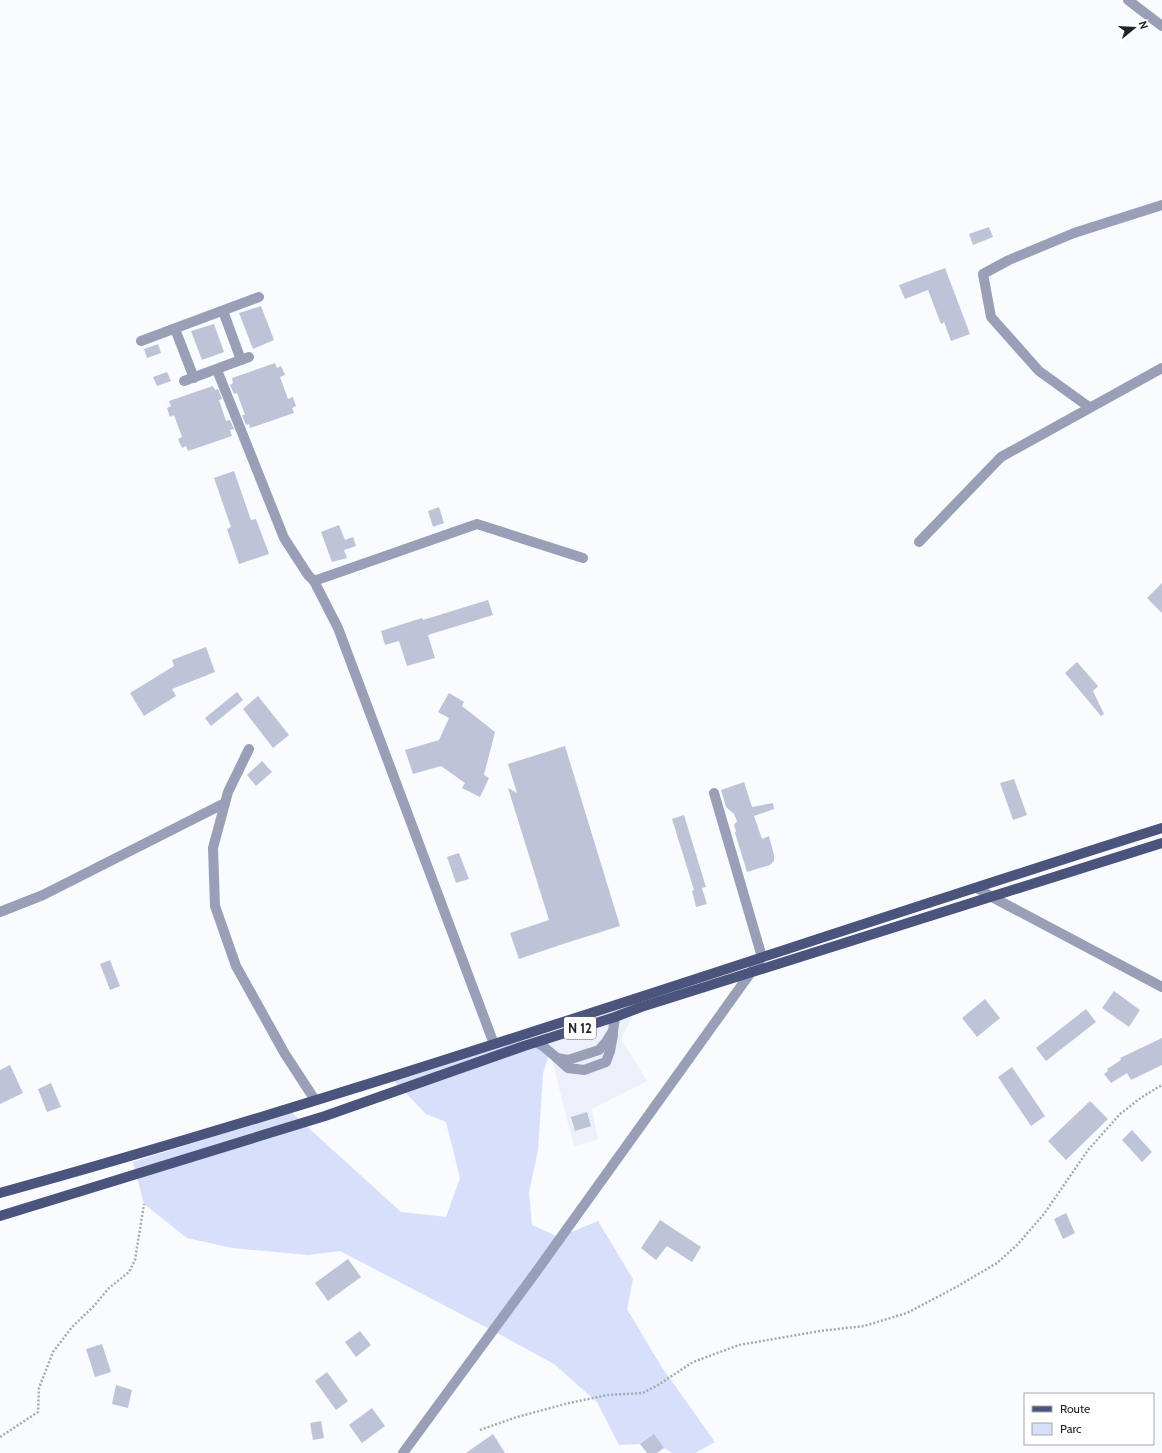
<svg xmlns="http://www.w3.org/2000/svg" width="1162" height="1453" viewBox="0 0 1162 1453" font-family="Cabin,sans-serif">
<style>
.built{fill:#edf0fb}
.green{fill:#d7dffb}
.building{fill:#bec4d8}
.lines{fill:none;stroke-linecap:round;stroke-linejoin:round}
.path{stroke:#a7a9af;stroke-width:2.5;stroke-dasharray:2 2;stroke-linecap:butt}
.minor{stroke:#999fb7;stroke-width:10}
.major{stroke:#4a547c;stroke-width:10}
.labels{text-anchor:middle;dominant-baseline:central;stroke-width:4;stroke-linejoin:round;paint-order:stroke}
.shield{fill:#fff;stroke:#64656b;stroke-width:1}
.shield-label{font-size:13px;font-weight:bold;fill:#21232b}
</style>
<rect width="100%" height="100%" fill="#f9fbff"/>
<polygon class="built" points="640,1001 621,1039 647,1081 592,1109 598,1139 574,1147 550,1052 531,1036"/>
<polygon class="green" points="531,1036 550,1052 543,1073 538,1151 529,1192 532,1225 559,1237 598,1221 633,1279 627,1309 661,1366 715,1442 695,1453 672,1453 664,1448 640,1444 619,1445 597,1402 554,1364 499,1334 340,1251 308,1255 232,1248 187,1238 144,1204 133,1162 291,1112 401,1212 446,1217 460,1178 446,1122 426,1114 393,1080"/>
<g class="building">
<polygon points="989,227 993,237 973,245 969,234"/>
<polygon points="945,268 970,334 951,341 944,322 941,324 928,290 905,299 899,285"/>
<polygon points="261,306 274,340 253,349 239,313"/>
<polygon points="214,324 224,352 202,360 191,331"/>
<polygon points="158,344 161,353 147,358 144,349"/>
<polygon points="275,363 277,368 281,366 285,375 280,377 288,399 293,397 296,406 292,408 294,413 250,428 249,424 246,425 242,415 245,415 237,393 234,394 230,385 233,383 232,378"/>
<polygon points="167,372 171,381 157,386 153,377"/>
<polygon points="213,386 215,390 218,389 222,399 219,400 226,421 230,420 234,429 230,430 232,436 188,451 186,446 182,448 178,439 182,437 174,415 170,417 167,408 171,406 169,401"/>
<polygon points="234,471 251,520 256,519 269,554 239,564 227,529 231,527 214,478"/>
<polygon points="439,507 444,523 433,527 428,511"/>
<polygon points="339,525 345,540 353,537 356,546 344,550 347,558 332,562 321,532"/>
<polygon points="1162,583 1162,613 1147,598"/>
<polygon points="488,600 493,615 428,635 435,658 407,666 399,641 385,645 381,631 422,618 423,620"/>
<polygon points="206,647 215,672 172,689 176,696 144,716 130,693 174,666 172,660"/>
<polygon points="1077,662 1098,686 1093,691 1104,714 1101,716 1065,673"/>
<polygon points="237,692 243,700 211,726 205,718"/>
<polygon points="449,693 464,702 462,706 495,732 484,775 489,778 480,797 462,788 465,783 441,766 413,774 405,750 439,740 449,718 438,712"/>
<polygon points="258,696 289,735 273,748 243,709"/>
<polygon points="565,746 620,926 557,946 519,959 510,933 549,920 508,788 517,793 508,764"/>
<polygon points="262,761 272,772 256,786 247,775"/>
<polygon points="1014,779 1027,815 1013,820 1000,783"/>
<polygon points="744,782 752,807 773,803 774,809 754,816 762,839 769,836 774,855 774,861 770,865 747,872 735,833 736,831 734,825 737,821 734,814 726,807 721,790"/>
<polygon points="684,815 706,887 702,888 707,904 696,907 692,891 694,890 672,819"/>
<polygon points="459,853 469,879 456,883 447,857"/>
<polygon points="110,960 120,986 110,990 100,964"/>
<polygon points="1114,991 1140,1010 1129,1027 1102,1008"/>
<polygon points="985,999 1000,1018 977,1037 962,1018"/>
<polygon points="1086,1009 1096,1022 1046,1061 1036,1048"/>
<polygon points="1162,1038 1162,1065 1131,1080 1127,1073 1111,1083 1104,1074 1108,1071 1107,1069 1121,1060 1120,1058"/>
<polygon points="10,1065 23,1093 0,1104 0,1070"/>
<polygon points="1012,1067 1045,1116 1031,1126 998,1077"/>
<polygon points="51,1083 61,1107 47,1112 38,1089"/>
<polygon points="1090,1101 1108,1119 1066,1160 1048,1141"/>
<polygon points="587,1112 591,1126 575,1131 571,1117"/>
<polygon points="1132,1130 1152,1152 1142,1162 1122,1140"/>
<polygon points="1066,1213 1075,1233 1063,1239 1054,1219"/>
<polygon points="660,1220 701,1247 692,1262 667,1246 656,1260 641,1248"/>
<polygon points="348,1259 361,1277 328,1301 315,1283"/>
<polygon points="360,1331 371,1345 356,1357 345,1342"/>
<polygon points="102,1344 111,1372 95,1377 86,1349"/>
<polygon points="327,1372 348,1401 336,1410 315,1381"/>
<polygon points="116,1385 132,1390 128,1408 112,1404"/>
<polygon points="372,1408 385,1426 362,1443 349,1425"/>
<polygon points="321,1421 324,1438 313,1440 310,1423"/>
<polygon points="493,1434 505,1453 466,1453"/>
<polygon points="654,1434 664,1448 657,1453 647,1453 640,1444"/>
</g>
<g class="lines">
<g class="path">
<polyline points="480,1430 517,1417 569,1403 608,1395 643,1393 658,1385 693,1362 739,1345 820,1331 864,1326 907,1313 958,1286 997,1263 1017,1245 1044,1214 1088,1150 1120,1114 1142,1097 1162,1085"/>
<polyline points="0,1437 38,1412 39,1388 53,1352 72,1327 93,1307 109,1288 129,1272 135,1260 144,1204"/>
</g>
<g class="minor">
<polyline points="1128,0 1162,26"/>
<polyline points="223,311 241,360"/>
<polyline points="175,329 194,378"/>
<polyline points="141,341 259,297"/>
<polyline points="217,370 284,538 308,575 314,581 338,628 494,1044"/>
<polyline points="184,381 249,357"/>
<polyline points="1089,407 1039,371 991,317 983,274 1009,260 1074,233 1162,205"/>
<polyline points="919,542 1001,457 1162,368"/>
<polyline points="314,581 477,524 583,558"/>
<polyline points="249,749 228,792 213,848 215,906 236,966 285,1054 315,1100"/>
<polyline points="977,888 992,897 1162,987"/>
<polyline points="0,912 43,895 225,803"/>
<polyline points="536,1042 544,1047 557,1058 568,1060 599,1050 606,1042 613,1031 615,1017"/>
<polyline points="557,1058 568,1068 584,1070 606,1062 610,1051 613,1035"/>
<polyline points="403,1453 536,1272 762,957 714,793"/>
</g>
<g class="major">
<path d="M0 1193C391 1085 775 950 1162 828"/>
<polyline points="0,1216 325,1116 524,1046 615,1017 641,1007 1162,843"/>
</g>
</g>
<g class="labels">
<rect class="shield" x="564" y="1017" width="32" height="22" rx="3"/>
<g class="shield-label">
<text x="580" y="1028">N 12</text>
</g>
</g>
<rect x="1024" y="1393" width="130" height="52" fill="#ffffff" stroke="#a6a7aa"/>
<rect x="1032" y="1406" width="20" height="6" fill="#4a547c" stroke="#a6a7aa"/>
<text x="1060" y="1413" font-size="12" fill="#21232b">Route</text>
<rect x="1032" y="1423" width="20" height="12" fill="#d7dffb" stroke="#a6a7aa"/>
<text x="1060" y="1433" font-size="12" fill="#21232b">Parc</text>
<g transform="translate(1134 28) rotate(72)" stroke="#ffffff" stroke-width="3" paint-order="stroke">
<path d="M0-3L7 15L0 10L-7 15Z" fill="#21232b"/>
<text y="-6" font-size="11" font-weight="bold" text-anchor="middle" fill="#21232b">N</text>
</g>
</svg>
